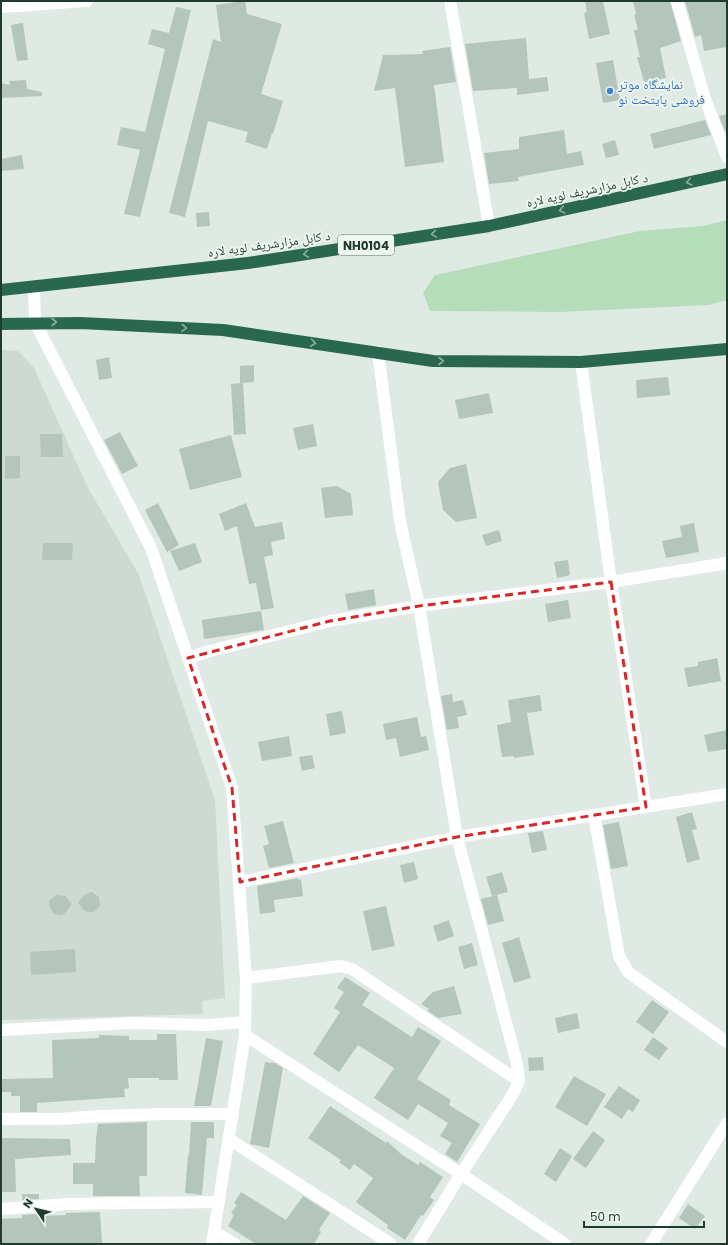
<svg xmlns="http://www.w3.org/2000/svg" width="728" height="1245" viewBox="0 0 728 1245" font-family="Poppins,'Noto Naskh Arabic',sans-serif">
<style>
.built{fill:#ccdad1}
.green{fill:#b6ddb9}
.building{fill:#b4c5bb}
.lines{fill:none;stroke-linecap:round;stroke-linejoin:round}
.street{stroke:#fff;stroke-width:12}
.highway{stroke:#2a6750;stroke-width:12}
.oneway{stroke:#8cafa0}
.marked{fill:none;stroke:#d62828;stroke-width:3;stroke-dasharray:8 5;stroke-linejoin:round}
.shop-dot{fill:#3f7fe0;stroke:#eff7f1;stroke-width:1.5}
.labels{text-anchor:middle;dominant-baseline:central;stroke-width:3.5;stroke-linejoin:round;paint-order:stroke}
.shield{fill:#eff7f1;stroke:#5d7368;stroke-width:1}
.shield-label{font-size:12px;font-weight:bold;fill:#1f3a2e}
.shop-label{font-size:13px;fill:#366cbe;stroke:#eff7f1;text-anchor:start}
.street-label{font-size:13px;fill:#1f3a2e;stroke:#eff7f1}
</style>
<rect width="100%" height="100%" fill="#deeae3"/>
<polygon class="built" points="1,350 18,351 34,368 88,488 139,575 215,800 225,998 202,1001 203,1014 1,1020"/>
<polygon class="green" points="727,220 727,300 709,305 560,312 430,311 423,293 435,275 640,231 703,226"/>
<g class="building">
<polygon points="243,1 245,1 247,14 282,24 261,94 283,101 273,134 272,133 267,149 245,142 248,132 208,121 185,217 169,213 213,39 221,42 216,5"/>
<polygon points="585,1 603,1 610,34 589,39 584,13 587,12"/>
<polygon points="633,1 670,1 681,41 660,48 666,78 644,82 637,57 640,57 634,31 638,29 634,15 636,14"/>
<polygon points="685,1 727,1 727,47 704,51 701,35 695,37"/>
<polygon points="176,7 191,10 140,217 124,214 140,150 117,145 121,127 145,132 165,49 148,44 152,29 169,33"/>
<polygon points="23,23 28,60 17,61 11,25"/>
<polygon points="526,38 529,79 547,77 549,91 517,95 517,88 473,91 465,44"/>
<polygon points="450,47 456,82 434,85 444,162 405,167 395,88 374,91 383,55 423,54 422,51"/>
<polygon points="613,60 620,100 603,103 596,63"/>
<polygon points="26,80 27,89 42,92 42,96 1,98 1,83 10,85 9,81"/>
<polygon points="727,114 727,130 725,131 719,116"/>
<polygon points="705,120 711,135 654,149 650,134"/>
<polygon points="564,130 567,154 581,151 584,165 518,177 519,181 489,184 484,153 519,149 519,137"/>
<polygon points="615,140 619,155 606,158 602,144"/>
<polygon points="22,155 24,169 1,171 1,159"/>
<polygon points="209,212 210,226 197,227 196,213"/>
<polygon points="109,357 112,378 99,380 96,360"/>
<polygon points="254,365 254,382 240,383 240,366"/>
<polygon points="668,377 670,395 637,398 636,380"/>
<polygon points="243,383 246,434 234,435 231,384"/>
<polygon points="489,393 493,413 459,419 455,400"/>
<polygon points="313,424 317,446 298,450 293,428"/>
<polygon points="120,432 138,466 122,474 104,440"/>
<polygon points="40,434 62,434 63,457 41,457"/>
<polygon points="231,435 242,477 190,490 179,449"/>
<polygon points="5,456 20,456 20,478 5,479"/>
<polygon points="466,464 477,518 456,522 443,510 438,482 450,468"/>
<polygon points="337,486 351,494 353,515 325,518 321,488"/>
<polygon points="158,503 179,545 167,552 145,510"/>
<polygon points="246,503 255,527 282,522 285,539 271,542 273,555 264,557 274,608 261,610 256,583 249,584 237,526 225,531 219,514"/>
<polygon points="694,523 699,552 666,558 662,541 682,537 680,526"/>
<polygon points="499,530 502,541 486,546 482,535"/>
<polygon points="43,543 73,543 72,560 42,560"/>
<polygon points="195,543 202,562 179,571 170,551"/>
<polygon points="568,560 570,575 557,578 554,562"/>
<polygon points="374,589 376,605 348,610 345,594"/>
<polygon points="568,600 571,618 548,622 545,604"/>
<polygon points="261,611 264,630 204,639 202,620"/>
<polygon points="717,658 721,681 688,687 684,668 698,666 698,662"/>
<polygon points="452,694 453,702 463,700 467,715 457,717 459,728 447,730 441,696"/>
<polygon points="540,695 542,711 527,713 534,755 514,758 514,756 502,757 497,725 511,722 508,700"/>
<polygon points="342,711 346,733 330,736 326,714"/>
<polygon points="417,717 421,737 426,736 429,750 400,757 396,738 386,740 383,724"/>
<polygon points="727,730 727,749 708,752 704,735"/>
<polygon points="289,736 292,756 262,761 258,742"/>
<polygon points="312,755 315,768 302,771 299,757"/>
<polygon points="692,812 697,829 692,830 700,859 687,863 676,817"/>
<polygon points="283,821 294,863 269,868 263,846 269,844 264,826"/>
<polygon points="619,822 628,866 611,869 603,825"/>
<polygon points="543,831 547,850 532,853 528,833"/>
<polygon points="414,862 418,879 404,883 400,865"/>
<polygon points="502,872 508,892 492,896 486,877"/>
<polygon points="298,878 298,880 301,879 303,896 274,900 275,912 260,914 257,886"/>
<polygon points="92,892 99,897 100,906 94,912 89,912 85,911 78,903 84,895 88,893"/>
<polygon points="56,895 65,896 72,904 66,912 62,915 57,915 53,913 49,905 49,901"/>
<polygon points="497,895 504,921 488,925 481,899"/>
<polygon points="386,906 395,946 372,951 363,911"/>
<polygon points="449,920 454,936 438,942 433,926"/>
<polygon points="519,937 531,978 514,983 502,943"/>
<polygon points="472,943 478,965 464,969 458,947"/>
<polygon points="75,949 76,972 31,975 30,952"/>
<polygon points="345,977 370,993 362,1005 412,1037 418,1027 441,1041 417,1079 451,1100 449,1105 480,1124 457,1162 445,1154 452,1143 440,1136 448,1123 418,1104 408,1120 374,1098 394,1068 358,1045 339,1072 313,1054 340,1012 334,1008 344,992 337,988"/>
<polygon points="454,986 462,1014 438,1018 428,1011 429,1009 421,1004 433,992"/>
<polygon points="652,1000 669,1012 653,1034 636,1022"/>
<polygon points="577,1013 580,1028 558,1033 555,1018"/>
<polygon points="157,1034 176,1034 178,1080 159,1080 159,1078 128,1078 129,1088 124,1089 125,1097 37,1103 37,1112 20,1112 20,1096 11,1096 11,1092 1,1092 1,1079 53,1078 52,1040 99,1038 99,1035 129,1036 129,1040 157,1040"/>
<polygon points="653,1037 668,1048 659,1060 644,1050"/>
<polygon points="206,1038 223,1041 211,1106 194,1106"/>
<polygon points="543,1057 544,1070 529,1071 528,1058"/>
<polygon points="265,1062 275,1063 283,1068 269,1148 250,1144"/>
<polygon points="574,1076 606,1094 587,1126 555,1107"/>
<polygon points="619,1086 640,1100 633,1112 628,1109 622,1119 604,1107"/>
<polygon points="330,1106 386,1143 387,1141 401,1154 418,1165 420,1162 443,1177 430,1197 434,1200 423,1216 421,1215 405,1240 387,1228 388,1225 356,1202 373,1178 354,1164 350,1170 339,1162 341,1160 308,1138"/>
<polygon points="147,1122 147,1176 139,1176 140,1196 93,1196 93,1184 73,1184 73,1163 95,1163 96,1139 98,1124"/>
<polygon points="191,1122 214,1122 214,1138 207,1138 202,1195 185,1193 188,1155 189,1155"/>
<polygon points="593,1131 605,1140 586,1168 573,1159"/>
<polygon points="1,1138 70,1139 71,1155 15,1159 16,1192 1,1192"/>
<polygon points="560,1148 572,1156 556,1182 544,1174"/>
<polygon points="241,1192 286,1220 303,1196 330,1213 319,1230 321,1232 314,1244 256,1244 228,1226 234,1215 231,1213 237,1205 234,1203"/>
<polygon points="22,1194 39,1194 39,1199 22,1200"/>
<polygon points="688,1204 705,1216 695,1229 679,1218"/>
<polygon points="100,1212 102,1244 1,1244 1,1219 22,1218 22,1215 39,1214 39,1216 66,1215 66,1213"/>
</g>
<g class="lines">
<g class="street">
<polyline points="450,1 489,226"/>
<polyline points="677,1 705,99 727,157"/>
<polyline points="1,7 87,1"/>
<polyline points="34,287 35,322 151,548 232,788 246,978 245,1035 212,1244"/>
<polyline points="378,352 400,521 419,606 457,837 517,1064 519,1081 513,1094 461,1174 418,1244"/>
<polyline points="581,362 611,582 646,807"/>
<polyline points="188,658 210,651 330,621 419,606 611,582 727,563"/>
<polyline points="594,815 619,956 628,972 727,1042"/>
<polyline points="240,882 457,837 727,794"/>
<polyline points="246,978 341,966 352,969 519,1081"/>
<polyline points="1,1030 132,1023 207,1025 245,1022"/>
<polyline points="245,1035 461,1174 565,1244"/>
<polyline points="1,1119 59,1119 100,1116 165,1114 233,1114"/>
<polyline points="229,1139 391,1244"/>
<polyline points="1,1209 68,1204 219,1202"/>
<polyline points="214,1232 235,1244"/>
<polyline points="651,1244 727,1123"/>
</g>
<g class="highway">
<polyline points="1,290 248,263 489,226 727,174"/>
<polyline points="1,324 80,323 223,330 433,361 581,362 727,349"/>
</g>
</g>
<defs><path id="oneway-chevron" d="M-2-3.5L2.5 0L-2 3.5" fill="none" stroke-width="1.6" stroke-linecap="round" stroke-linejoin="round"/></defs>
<g class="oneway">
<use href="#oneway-chevron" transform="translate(689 182) rotate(168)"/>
<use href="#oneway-chevron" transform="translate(562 210) rotate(167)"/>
<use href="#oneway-chevron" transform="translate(434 234) rotate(171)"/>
<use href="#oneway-chevron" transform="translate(306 254) rotate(171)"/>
<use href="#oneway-chevron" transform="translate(54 322)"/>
<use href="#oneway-chevron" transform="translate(184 328) rotate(3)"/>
<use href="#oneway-chevron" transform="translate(313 343) rotate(8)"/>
<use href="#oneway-chevron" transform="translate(441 361)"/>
</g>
<path class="marked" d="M611 582 646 807 457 837 240 882 232 788 188 658 330 621 419 606Z"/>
<circle class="shop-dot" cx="610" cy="91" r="4"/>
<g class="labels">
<rect class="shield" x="338" y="235" width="56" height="20" rx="3"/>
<g class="shield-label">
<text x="366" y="245">NH0104</text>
</g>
<g class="shop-label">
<text x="618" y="84">نمایشگاه موتر<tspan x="618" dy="15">فروشی پایتخت نو</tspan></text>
</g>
<g class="street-label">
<text transform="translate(587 190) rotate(-12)">د کابل مزارشریف لویه لاره</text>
<text transform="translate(269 244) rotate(-8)">د کابل مزارشریف لویه لاره</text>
</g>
</g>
<rect width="728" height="1245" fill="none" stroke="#1f3a2e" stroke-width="4"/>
<g transform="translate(36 1209) rotate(305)" stroke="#eff7f1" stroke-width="3" paint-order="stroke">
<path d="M0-3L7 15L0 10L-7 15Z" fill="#1f3a2e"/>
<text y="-6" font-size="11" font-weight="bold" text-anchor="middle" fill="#1f3a2e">N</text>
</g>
<path d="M584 1221v6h120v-6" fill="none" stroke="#1f3a2e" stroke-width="2"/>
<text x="590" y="1221" font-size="12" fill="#1f3a2e" stroke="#eff7f1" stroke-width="3" paint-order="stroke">50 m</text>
</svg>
